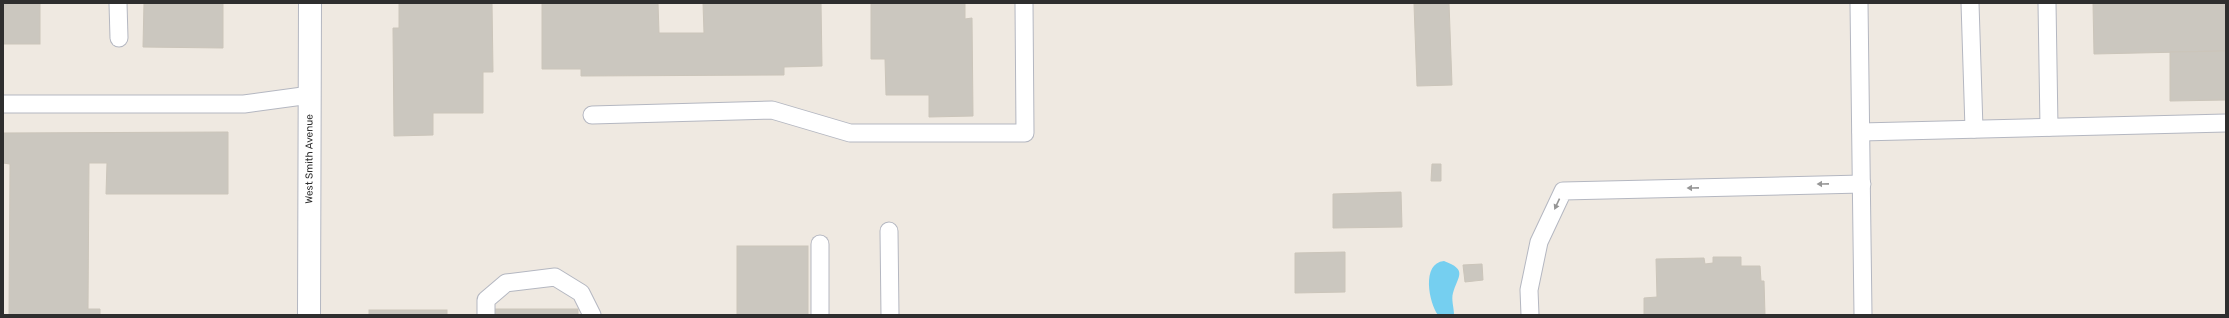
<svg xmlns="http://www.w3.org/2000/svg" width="2229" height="318" viewBox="0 0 2229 318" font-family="Rubik,sans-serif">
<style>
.water{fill:#75cff0}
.building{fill:#cbc7bf;stroke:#cbc5ba}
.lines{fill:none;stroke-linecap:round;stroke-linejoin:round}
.service-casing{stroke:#b4b7c1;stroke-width:19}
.minor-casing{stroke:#b4b7c1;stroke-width:24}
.service{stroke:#fff;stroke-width:17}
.minor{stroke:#fff;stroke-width:22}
.oneway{fill:#969696}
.labels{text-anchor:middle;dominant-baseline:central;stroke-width:3;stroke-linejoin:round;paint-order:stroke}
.street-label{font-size:10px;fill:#2e2e2e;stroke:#fff}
</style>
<rect width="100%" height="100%" fill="#efe9e1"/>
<path class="water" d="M1444 261C1468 270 1458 276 1453 293 1451 299 1454 308 1454 315H1438C1429 303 1421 263 1444 261Z"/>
<g class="building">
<rect x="3" y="3" width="37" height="41"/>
<polygon points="144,3 223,3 223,48 143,47"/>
<polygon points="399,3 492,3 493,72 483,72 483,113 433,113 433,135 394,136 393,28 399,28"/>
<polygon points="542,3 658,3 659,33 704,33 703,3 821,3 822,66 784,67 784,75 581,76 581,69 542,69"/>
<polygon points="871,3 965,3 965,19 972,18 973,116 929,117 929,95 886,95 885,59 871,59"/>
<polygon points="1449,3 1452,85 1417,86 1414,4"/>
<polygon points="2093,3 2226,3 2226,51 2094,54"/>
<polygon points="2226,51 2226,100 2170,101 2170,52"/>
<polygon points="228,132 228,194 106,194 107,163 89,163 88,309 100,309 100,315 9,315 10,164 3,163 3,133"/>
<polygon points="1432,164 1441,164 1441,181 1431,181"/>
<polygon points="1401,192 1402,227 1333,228 1333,194"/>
<rect x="737" y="246" width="71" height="69"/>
<polygon points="1345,252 1345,292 1295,293 1295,253"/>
<polygon points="1713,257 1741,257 1741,266 1760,266 1761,281 1764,281 1765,315 1644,315 1644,298 1657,297 1656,259 1704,258 1705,264 1713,263"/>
<polygon points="1482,264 1483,280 1465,282 1463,265"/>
<rect x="495" y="309" width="83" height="6"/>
<rect x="369" y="310" width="78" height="5"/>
</g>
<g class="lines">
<defs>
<g id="service">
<polyline points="118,3 119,38"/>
<polyline points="1859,3 1863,315"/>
<polyline points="1970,3 1974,129"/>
<polyline points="2047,3 2049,127"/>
<polyline points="3,104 244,104 310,95"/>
<polyline points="592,115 772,110 850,133 1025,133 1024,3"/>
<polyline points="1861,132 2226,123"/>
<polyline points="889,231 890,315"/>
<polyline points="820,244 820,315"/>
<polyline points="486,315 486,300 506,283 555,277 581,293 592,315"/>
<polyline points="1530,315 1529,290 1539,242 1563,191 1862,184"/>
</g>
<g id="minor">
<path id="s1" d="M309 315 310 3"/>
</g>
</defs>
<use href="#service" class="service-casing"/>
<use href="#minor" class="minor-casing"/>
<use href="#service" class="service"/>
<use href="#minor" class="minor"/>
</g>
<defs><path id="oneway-solid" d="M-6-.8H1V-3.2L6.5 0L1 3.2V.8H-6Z"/></defs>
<g class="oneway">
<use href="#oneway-solid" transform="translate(1823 184) rotate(179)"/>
<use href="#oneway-solid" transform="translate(1693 188) rotate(179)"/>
<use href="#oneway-solid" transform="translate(1557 204) rotate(115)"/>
</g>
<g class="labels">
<g class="street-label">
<text stroke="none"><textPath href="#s1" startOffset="156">West Smith Avenue</textPath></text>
</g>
</g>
<rect width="2229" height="318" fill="none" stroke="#2e2e2e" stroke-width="8"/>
</svg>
